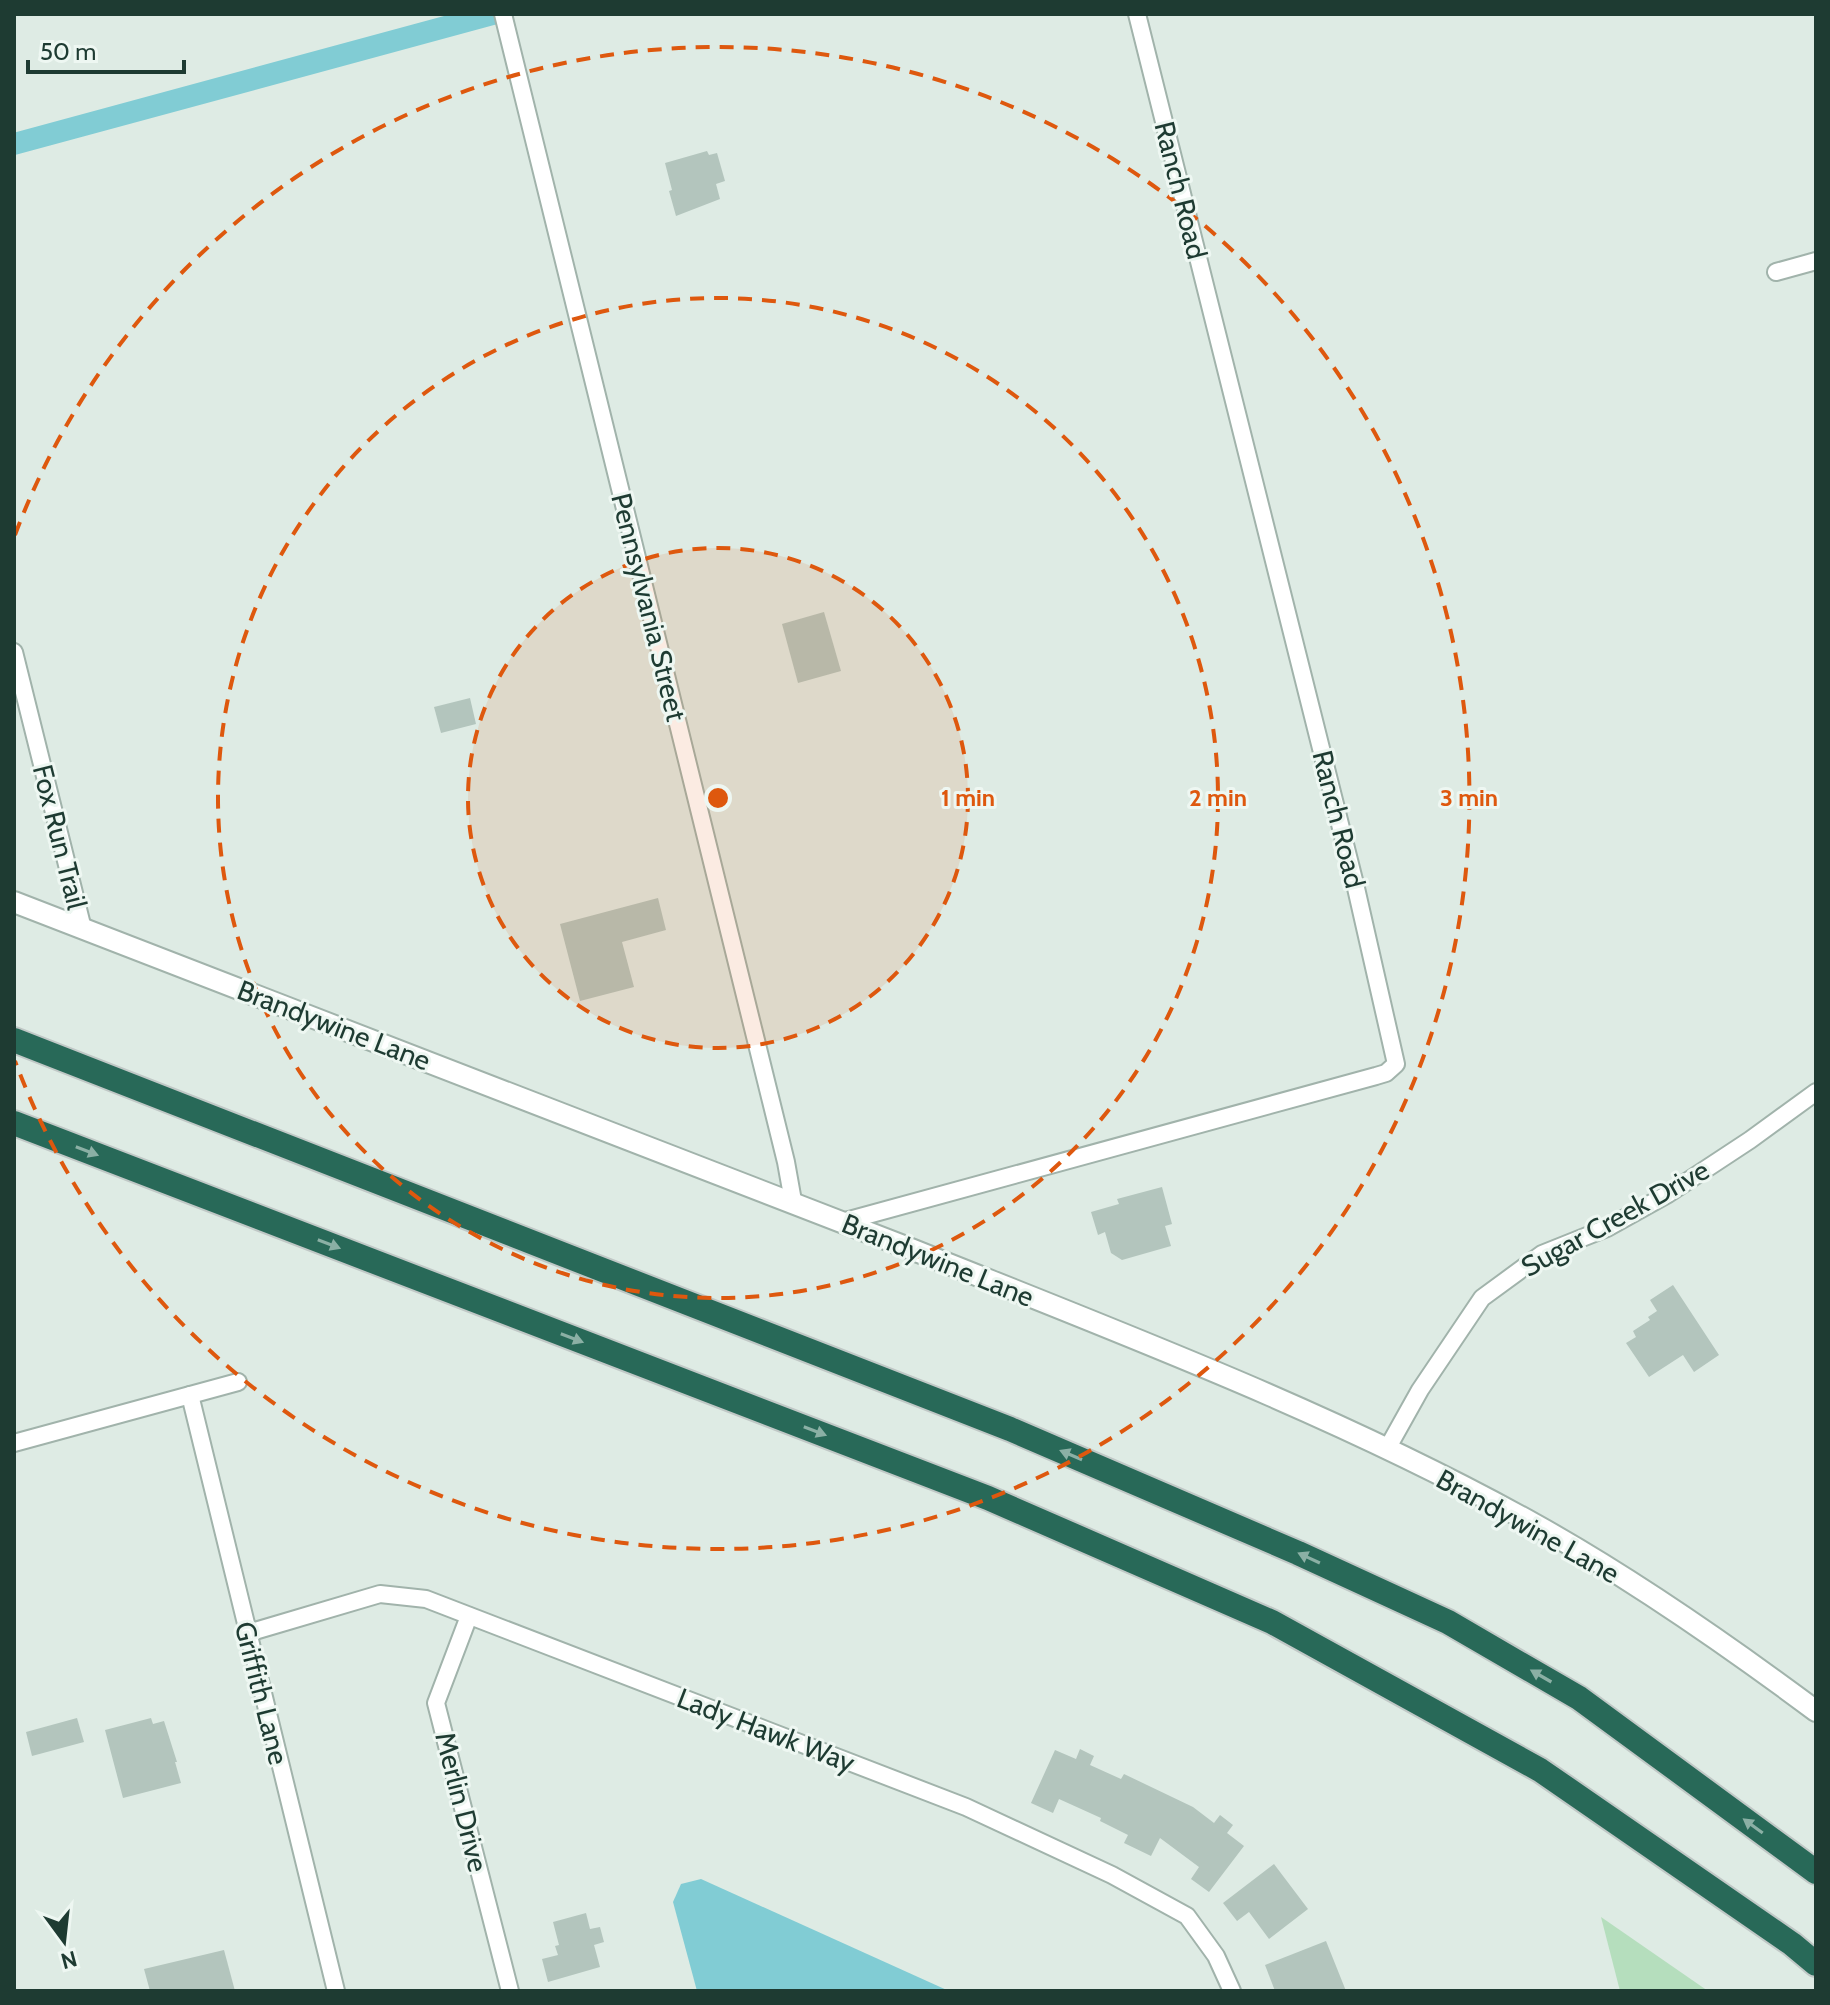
<svg xmlns="http://www.w3.org/2000/svg" width="1830" height="2005" viewBox="0 0 1830 2005" font-family="Cabin,sans-serif">
<style>
.green{fill:#b5debd}
.water{fill:#81ccd4}
.lines{fill:none;stroke-linecap:round;stroke-linejoin:round}
.canal{stroke:#81ccd4;stroke-width:22}
.building{fill:#b3c5bd}
.minor-casing{stroke:#a1b3ab;stroke-width:20}
.tertiary-casing{stroke:#a1b3ab;stroke-width:24}
.motorway-casing{stroke:#c0c8c6;stroke-width:28}
.minor{stroke:#fff;stroke-width:16}
.tertiary{stroke:#fff;stroke-width:20}
.motorway{stroke:#286958;stroke-width:24}
.oneway{fill:#8bb0a5}
.ring{fill:none;stroke:#de580e;stroke-width:4;stroke-dasharray:14 10}
.labels{text-anchor:middle;dominant-baseline:central;stroke-width:6;stroke-linejoin:round;paint-order:stroke}
.street-label{font-size:28px;fill:#1e3b32;stroke:#eef7f2}
.centre{fill:#de580e;stroke:#eef7f2;stroke-width:4}
.ring-label{font-size:24px;text-anchor:middle;font-weight:bold;fill:#de580e;stroke:#eef7f2;stroke-width:6;stroke-linejoin:round;paint-order:stroke}
</style>
<rect width="100%" height="100%" fill="#deebe4"/>
<polygon class="green" points="1601,1917 1708,1991 1620,1991"/>
<polygon class="water" points="701,1879 949,1991 697,1991 673,1902 681,1884"/>
<g class="lines">
<polyline class="canal" points="14,144 493,14"/>
</g>
<g class="building">
<polygon points="707,151 709,155 717,153 725,181 716,184 720,199 676,216 669,191 672,190 665,163"/>
<polygon points="824,612 841,671 798,683 782,624"/>
<polygon points="470,698 476,724 441,733 434,707"/>
<polygon points="658,898 666,930 622,942 634,987 580,1001 560,924"/>
<polygon points="1162,1187 1172,1224 1165,1226 1171,1246 1122,1260 1111,1253 1105,1232 1098,1235 1091,1212 1119,1204 1117,1199"/>
<polygon points="1673,1285 1719,1355 1694,1372 1683,1355 1649,1377 1626,1343 1636,1337 1633,1331 1650,1320 1648,1317 1657,1311 1650,1300"/>
<polygon points="77,1718 84,1742 32,1756 26,1732"/>
<polygon points="151,1718 153,1724 164,1721 177,1762 175,1762 181,1783 123,1798 105,1730"/>
<polygon points="1080,1749 1094,1756 1090,1765 1121,1779 1124,1774 1193,1807 1214,1823 1220,1815 1233,1825 1227,1833 1244,1846 1209,1892 1191,1879 1199,1867 1160,1838 1151,1856 1124,1843 1128,1835 1100,1821 1101,1818 1059,1799 1053,1813 1031,1803 1055,1750 1076,1759"/>
<polygon points="1274,1864 1308,1909 1269,1939 1249,1912 1237,1921 1223,1903"/>
<polygon points="586,1913 590,1929 600,1927 604,1942 594,1945 600,1967 548,1982 542,1959 558,1955 555,1946 559,1945 553,1922"/>
<polygon points="1326,1941 1346,1991 1275,1991 1265,1965"/>
<polygon points="224,1950 235,1991 150,1991 144,1969"/>
</g>
<g class="lines">
<defs>
<g id="minor">
<polyline points="503,14 786,1162 793,1201"/>
<polyline points="1776,272 1816,261"/>
<polyline points="14,652 83,929"/>
<polyline points="842,1222 1376,1076 1386,1073 1396,1064 1356,888 1137,14"/>
<polyline points="190,1395 336,1991"/>
<polyline points="14,1443 238,1382"/>
<polyline points="1387,1449 1420,1390 1482,1298 1542,1254 1607,1228 1668,1194 1750,1140 1816,1092"/>
<polyline points="469,1616 436,1703 510,1991"/>
<polyline points="248,1633 380,1594 426,1599 966,1807 1112,1875 1187,1916 1216,1956 1232,1991"/>
</g>
<path id="tertiary" d="M14 902C311 1018 610 1130 906 1247 1118 1332 1334 1413 1534 1524 1633 1579 1726 1644 1816 1711"/>
<g id="motorway">
<polyline points="14,1040 1010,1429 1298,1553 1448,1622 1579,1698 1816,1872"/>
<polyline points="14,1123 988,1498 1272,1622 1540,1770 1792,1944 1816,1964"/>
</g>
</defs>
<use href="#minor" class="minor-casing"/>
<use href="#tertiary" class="tertiary-casing"/>
<use href="#motorway" class="motorway-casing"/>
<use href="#minor" class="minor"/>
<use href="#tertiary" class="tertiary"/>
<use href="#motorway" class="motorway"/>
</g>
<defs><path id="oneway-solid" d="M-6-.8H1V-3.2L6.5 0L1 3.2V.8H-6Z" transform="scale(2)"/></defs>
<g class="oneway">
<use href="#oneway-solid" transform="translate(87 1151) rotate(21)"/>
<use href="#oneway-solid" transform="translate(329 1244) rotate(21)"/>
<use href="#oneway-solid" transform="translate(572 1338) rotate(21)"/>
<use href="#oneway-solid" transform="translate(815 1431) rotate(21)"/>
<use href="#oneway-solid" transform="translate(1071 1455) rotate(-157)"/>
<use href="#oneway-solid" transform="translate(1309 1558) rotate(-155)"/>
<use href="#oneway-solid" transform="translate(1541 1676) rotate(-150)"/>
<use href="#oneway-solid" transform="translate(1753 1826) rotate(-144)"/>
</g>
<circle cx="718" cy="798" r="250" fill="#de580e" fill-opacity=".12"/>
<g class="ring">
<circle cx="718" cy="798" r="250"/>
<circle cx="718" cy="798" r="500"/>
<path d="M15 535A751 751 0 1 1 15 1061"/>
</g>
<g class="labels">
<g class="street-label">
<text transform="translate(1181 190) rotate(76)">Ranch Road</text>
<text transform="translate(649 607) rotate(76)">Pennsylvania Street</text>
<text transform="translate(1339 819) rotate(76)">Ranch Road</text>
<text transform="translate(60 837) rotate(76)">Fox Run Trail</text>
<text transform="translate(334 1025) rotate(21)">Brandywine Lane</text>
<text transform="translate(1615 1218) rotate(-29)">Sugar Creek Drive</text>
<text transform="translate(938 1260) rotate(22)">Brandywine Lane</text>
<text transform="translate(1528 1526) rotate(29)">Brandywine Lane</text>
<text transform="translate(262 1693) rotate(76)">Griffith Lane</text>
<text transform="translate(766 1730) rotate(21)">Lady Hawk Way</text>
<text transform="translate(462 1802) rotate(76)">Merlin Drive</text>
</g>
</g>
<circle cx="718" cy="798" r="12" class="centre"/>
<g class="ring-label">
<text x="968" y="806">1 min</text>
<text x="1218" y="806">2 min</text>
<text x="1469" y="806">3 min</text>
</g>
<rect width="1830" height="2005" fill="none" stroke="#1e3b32" stroke-width="32"/>
<g transform="translate(64 1941) rotate(165)" stroke="#eef7f2" stroke-width="6" paint-order="stroke">
<path d="M0-6L14 30L0 20L-14 30Z" fill="#1e3b32"/>
<text y="-12" font-size="22" font-weight="bold" text-anchor="middle" fill="#1e3b32">N</text>
</g>
<path d="M28 60v12h156v-12" fill="none" stroke="#1e3b32" stroke-width="4"/>
<text x="40" y="60" font-size="24" fill="#1e3b32" stroke="#eef7f2" stroke-width="6" paint-order="stroke">50 m</text>
</svg>
